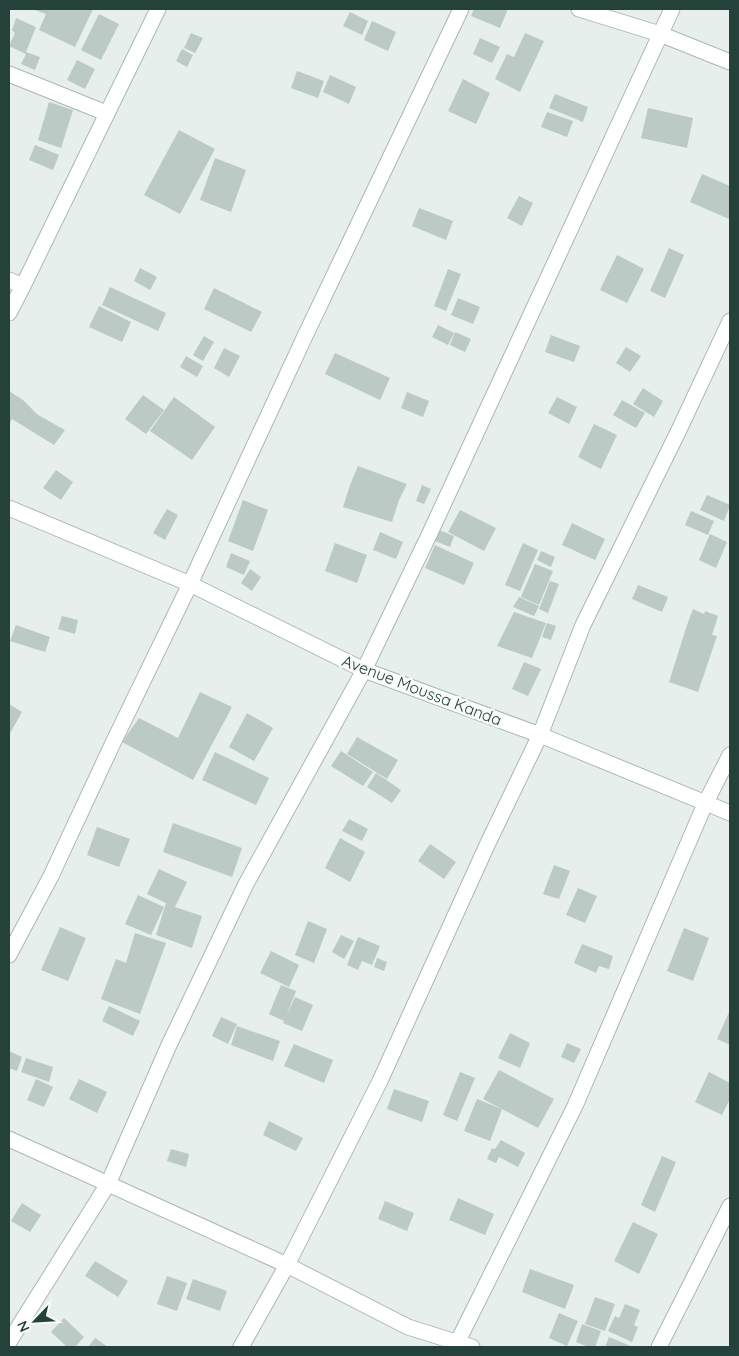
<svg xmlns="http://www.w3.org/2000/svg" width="739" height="1356" viewBox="0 0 739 1356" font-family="Quicksand,sans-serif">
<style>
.building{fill:#bbcac4}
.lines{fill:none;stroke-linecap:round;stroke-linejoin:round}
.street-casing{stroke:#a8b8b2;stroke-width:17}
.secondary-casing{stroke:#a4bbb3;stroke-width:17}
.street{stroke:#fff;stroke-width:15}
.secondary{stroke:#fff;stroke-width:15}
.labels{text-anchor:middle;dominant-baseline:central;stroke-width:5;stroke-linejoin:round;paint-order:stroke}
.street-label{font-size:16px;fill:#24423a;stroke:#f7fbf9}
</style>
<rect width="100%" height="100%" fill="#e6efeb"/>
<g class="building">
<polygon points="32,9 93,9 75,47 39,30 46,14"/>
<polygon points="474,9 508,9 500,28 471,16"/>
<polygon points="350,12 368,21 362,35 343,26"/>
<polygon points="99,14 119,24 101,60 81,50"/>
<polygon points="16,18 36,27 26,52 40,57 35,70 21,64 26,54 9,46 15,33 12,30"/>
<polygon points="372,21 396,32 388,51 364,40"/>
<polygon points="191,33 203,38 195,53 184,48"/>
<polygon points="525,33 544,41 520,92 495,79 507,54 514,57"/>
<polygon points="480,38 500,47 492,63 473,54"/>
<polygon points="182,49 193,55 187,67 176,61"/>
<polygon points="77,60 95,69 85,89 67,80"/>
<polygon points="297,71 324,81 318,98 291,88"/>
<polygon points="330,75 356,87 349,104 323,92"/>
<polygon points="463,79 490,93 476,124 448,111"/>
<polygon points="555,94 588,107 583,122 549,108"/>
<polygon points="49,102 73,110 61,148 38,140"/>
<polygon points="648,108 693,118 687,148 641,138"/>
<polygon points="547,112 573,121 567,137 541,127"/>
<polygon points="179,130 215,149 180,214 144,195"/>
<polygon points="35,145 59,155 53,170 29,160"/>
<polygon points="215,158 246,170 231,212 200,200"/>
<polygon points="702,174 730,186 729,219 690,202"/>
<polygon points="519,196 533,203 522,226 507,218"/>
<polygon points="419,208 453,221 446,240 412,226"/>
<polygon points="669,248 684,255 665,298 650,291"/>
<polygon points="617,255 644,269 627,303 600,290"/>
<polygon points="140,268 157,277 150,290 134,281"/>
<polygon points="448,269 461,274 446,311 434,306"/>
<polygon points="110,287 166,313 158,331 102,305"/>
<polygon points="214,288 262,312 251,332 204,309"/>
<polygon points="458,298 480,307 473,324 451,315"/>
<polygon points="99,306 131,322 122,342 89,327"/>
<polygon points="438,325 454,333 448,345 432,337"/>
<polygon points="455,332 471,339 465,352 450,345"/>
<polygon points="551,335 580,346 574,362 545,352"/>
<polygon points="204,336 214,342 203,361 193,355"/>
<polygon points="626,347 641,356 630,372 616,363"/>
<polygon points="224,348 240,356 229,377 214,368"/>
<polygon points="335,353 390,378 380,400 325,374"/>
<polygon points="186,356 203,366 197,377 180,367"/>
<polygon points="643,388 663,401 654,417 633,404"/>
<polygon points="9,391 23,400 38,415 65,430 54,445 12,419 9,424"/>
<polygon points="407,392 429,401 423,417 401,408"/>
<polygon points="143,395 164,410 146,434 125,419"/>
<polygon points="174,397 215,427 192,460 150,431"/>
<polygon points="557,397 577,407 569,424 548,413"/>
<polygon points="622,400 645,413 636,428 613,415"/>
<polygon points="594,424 617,435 601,469 578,457"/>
<polygon points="358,466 407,484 399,500 392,522 343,507 350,485"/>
<polygon points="56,470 73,482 61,500 43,488"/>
<polygon points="422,485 431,489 424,504 416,501"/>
<polygon points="707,495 730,505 724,521 700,510"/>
<polygon points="243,500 268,510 253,551 228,541"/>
<polygon points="167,509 178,515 165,540 153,533"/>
<polygon points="460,510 496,528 484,551 448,532"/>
<polygon points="691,511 714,521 708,535 685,525"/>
<polygon points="572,523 605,539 595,560 562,545"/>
<polygon points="439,530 454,536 450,547 435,541"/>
<polygon points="380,532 403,542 396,559 373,550"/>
<polygon points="710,534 727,542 716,568 699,560"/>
<polygon points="335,543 367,555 357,583 325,571"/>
<polygon points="523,543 538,550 520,591 505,585"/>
<polygon points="435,545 474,563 464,585 425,568"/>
<polygon points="541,551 555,557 551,567 537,560"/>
<polygon points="231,553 250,561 244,575 226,567"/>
<polygon points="535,564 553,571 539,605 521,597"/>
<polygon points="250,569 261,577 252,591 241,583"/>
<polygon points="550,581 559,584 548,613 539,609"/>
<polygon points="638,585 668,597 662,612 632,599"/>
<polygon points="519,597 539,606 534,616 513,607"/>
<polygon points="693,609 704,614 705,611 718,616 712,635 717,636 698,692 669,682 687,625"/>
<polygon points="514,612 546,623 532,658 497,646"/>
<polygon points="62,616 78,620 75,634 58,629"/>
<polygon points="547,623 556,626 551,640 542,637"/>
<polygon points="16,625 50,637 45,652 10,641"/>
<polygon points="524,662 541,669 528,696 512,689"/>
<polygon points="200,692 232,707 193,780 122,742 139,718 178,738"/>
<polygon points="9,704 22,712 9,735"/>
<polygon points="247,713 273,728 254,761 229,747"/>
<polygon points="357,737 398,760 387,779 347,754"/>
<polygon points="341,751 373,772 363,786 331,766"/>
<polygon points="215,752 269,778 256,805 202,780"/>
<polygon points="376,773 401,790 392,803 367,787"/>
<polygon points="349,819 368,829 362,841 342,831"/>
<polygon points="173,823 242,848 232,877 163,852"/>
<polygon points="97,827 130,839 119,867 87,855"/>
<polygon points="340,838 365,852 350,882 325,868"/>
<polygon points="430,844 456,862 444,879 418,861"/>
<polygon points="554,865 570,871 559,899 543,894"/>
<polygon points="159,869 187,882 175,907 202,916 192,948 156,935 166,903 147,894"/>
<polygon points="578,888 597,896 585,923 566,915"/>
<polygon points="138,895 164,907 151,935 125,924"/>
<polygon points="308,921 327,929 314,963 295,955"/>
<polygon points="60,927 86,938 68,981 41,970"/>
<polygon points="684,928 709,938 693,981 667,971"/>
<polygon points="135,933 166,943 140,1014 101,999 116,959 126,963"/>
<polygon points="341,935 354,941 344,959 332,952"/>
<polygon points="358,937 380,946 372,965 362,961 365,954 358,970 347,965"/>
<polygon points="582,944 613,956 609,969 599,966 596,973 574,963"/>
<polygon points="271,951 299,965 289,987 260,973"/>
<polygon points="377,958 387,962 384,971 374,967"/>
<polygon points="281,985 296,991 286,1017 295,997 313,1005 302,1031 283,1023 284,1021 269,1014"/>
<polygon points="109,1006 140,1021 133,1036 102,1021"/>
<polygon points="730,1010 730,1045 717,1039"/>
<polygon points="221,1017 237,1024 228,1044 212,1036"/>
<polygon points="237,1026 280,1041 273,1061 231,1045"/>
<polygon points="510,1033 530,1043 520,1068 498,1058"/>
<polygon points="567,1043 581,1049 574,1063 561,1057"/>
<polygon points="294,1044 333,1060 324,1083 284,1066"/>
<polygon points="9,1051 22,1057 17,1071 9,1068"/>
<polygon points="26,1058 53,1067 49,1082 21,1072"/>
<polygon points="499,1070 554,1099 538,1128 483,1099"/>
<polygon points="460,1072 475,1078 457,1121 443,1115"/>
<polygon points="709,1072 730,1083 730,1099 722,1115 695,1102"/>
<polygon points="36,1079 53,1087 44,1107 27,1100"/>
<polygon points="79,1079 107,1092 97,1113 69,1099"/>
<polygon points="394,1089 429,1101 422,1122 387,1109"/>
<polygon points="477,1099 502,1109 490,1141 464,1131"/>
<polygon points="269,1121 303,1138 296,1151 263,1135"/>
<polygon points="501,1140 525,1153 518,1167 499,1157 496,1163 487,1159 492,1148 495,1149"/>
<polygon points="171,1149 189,1154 186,1167 167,1161"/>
<polygon points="662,1156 676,1162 655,1212 641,1205"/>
<polygon points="458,1198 494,1214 485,1235 449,1220"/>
<polygon points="385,1201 414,1213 407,1231 378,1219"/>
<polygon points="22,1203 41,1215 30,1232 11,1221"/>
<polygon points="633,1222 658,1234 639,1274 614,1261"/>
<polygon points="95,1261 128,1281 118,1297 85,1276"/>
<polygon points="530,1269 574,1285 565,1309 522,1292"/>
<polygon points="167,1276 187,1283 177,1311 157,1304"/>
<polygon points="193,1279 227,1291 220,1311 186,1299"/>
<polygon points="595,1297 615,1304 605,1331 585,1324"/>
<polygon points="625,1304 640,1310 634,1325 638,1327 632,1342 608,1331 615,1316 619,1318"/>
<polygon points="559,1313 578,1321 567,1346 549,1338"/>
<polygon points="64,1318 84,1337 75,1347 67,1347 51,1332"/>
<polygon points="582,1324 601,1331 595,1347 589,1347 576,1342"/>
<polygon points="609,1337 633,1347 605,1347"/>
<polygon points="95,1338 108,1347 88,1347"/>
</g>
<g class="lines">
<defs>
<g id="street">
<polyline points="579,9 660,34 730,62"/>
<polyline points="9,74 106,113"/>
<polyline points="9,280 23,286"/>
<polyline points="9,508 190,584 364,670 540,735 730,813"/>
<polyline points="9,955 51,876 112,745 190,584 305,336 461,9"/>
<polyline points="9,1139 287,1265 408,1327 472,1347"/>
<polyline points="9,1342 108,1184 169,1045 246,884 364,670 430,533 672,9"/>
<polyline points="241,1347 287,1265 380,1081 488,843 540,735 583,625 678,432 730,321"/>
<polyline points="455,1347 575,1106 705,804 730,755"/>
<polyline points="659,1347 730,1206"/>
</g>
<polyline id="secondary" points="9,313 23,286 158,9"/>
</defs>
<use href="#street" class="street-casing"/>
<use href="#secondary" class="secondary-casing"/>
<use href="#street" class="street"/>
<use href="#secondary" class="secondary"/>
</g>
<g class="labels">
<g class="street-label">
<text transform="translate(422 690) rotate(21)">Avenue Moussa Kanda</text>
</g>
</g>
<rect width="739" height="1356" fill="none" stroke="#24423a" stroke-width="20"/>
<g transform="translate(35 1321) rotate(245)" stroke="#f7fbf9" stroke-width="4" paint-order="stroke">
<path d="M0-4L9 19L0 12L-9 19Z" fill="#24423a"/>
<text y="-8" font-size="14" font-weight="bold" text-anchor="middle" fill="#24423a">N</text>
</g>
</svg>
